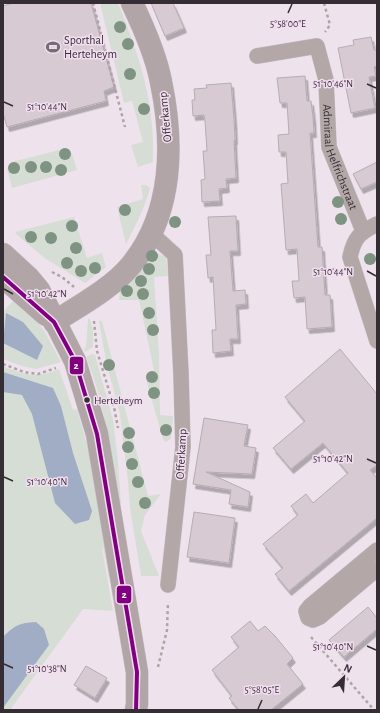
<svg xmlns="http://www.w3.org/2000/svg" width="380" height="713" viewBox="0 0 380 713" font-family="'Alegreya Sans',sans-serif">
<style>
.green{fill:#d6ddd5}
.water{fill:#a1adc5}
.building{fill:#d7cad2;stroke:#b6acb3;filter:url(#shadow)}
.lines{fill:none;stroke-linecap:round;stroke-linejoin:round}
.street-casing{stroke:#c8bfc7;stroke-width:16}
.secondary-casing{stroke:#c8bfc7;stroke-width:23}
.path{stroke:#aea4a6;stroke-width:2.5;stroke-dasharray:3 3;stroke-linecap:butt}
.street{stroke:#b3a7a7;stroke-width:15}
.secondary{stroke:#b2a5a7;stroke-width:22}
.bus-1-casing{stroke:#f3def1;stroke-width:7}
.bus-1{stroke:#800080;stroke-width:4}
.tree{fill:#7f9382}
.ticks{fill:none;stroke:#352d34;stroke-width:1.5}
.bus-dot{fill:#352d34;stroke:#f3def1;stroke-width:1.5}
.labels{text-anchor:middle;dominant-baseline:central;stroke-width:3;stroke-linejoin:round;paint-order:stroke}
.bus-label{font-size:11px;fill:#352d34;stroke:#f3def1;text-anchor:start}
.poi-label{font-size:12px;fill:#352d34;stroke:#f3def1;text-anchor:start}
.street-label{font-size:12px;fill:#352d34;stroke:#f3def1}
.ticks-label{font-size:10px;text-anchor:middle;fill:#352d34;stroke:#f3def1;stroke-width:3;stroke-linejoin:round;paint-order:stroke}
.line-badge{stroke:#f3def1;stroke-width:1.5}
.badge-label{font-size:11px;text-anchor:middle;font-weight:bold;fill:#fff}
</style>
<defs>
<filter id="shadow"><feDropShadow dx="2.5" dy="4.5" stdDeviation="0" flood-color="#0004"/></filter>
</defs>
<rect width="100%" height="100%" fill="#eee3ed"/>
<g class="green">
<path d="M100 3H118C140 58 155 101 153 162L138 167 131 145 143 142 132 101 124 103Z"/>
<polygon points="63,149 72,154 77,170 12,188 7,169 12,162"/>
<path d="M141 185H146L150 188C145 208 135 226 126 244L117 207 143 199Z"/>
<polygon points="74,217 87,258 102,253 106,267 85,283 46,259 17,235 15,232"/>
<polygon points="152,252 157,253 166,257 168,276 154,277 159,352 160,415 173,416 171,438 166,442 163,439 146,379 154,370 139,300 119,300 120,291"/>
<polygon points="18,296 45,332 61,362 36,369 22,366 3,359 3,313 8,306"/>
<polygon points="88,319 90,319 93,330 93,347 85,352 84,348 86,347"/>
<polygon points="99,321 102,321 148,496 161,494 145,515 141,531 159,576 141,576 130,508 128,481 120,414 106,361"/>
<path d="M92 354 95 355 113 420 118 462 121 504 118 505C110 453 106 406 86 357Z"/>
<path d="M3 366C25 375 36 379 59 369L73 410 77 409 88 448 111 578H109L103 547 102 548 113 611 83 609 10 710H3Z"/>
</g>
<g class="water">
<polygon points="6,313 23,322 43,346 37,360 3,343"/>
<polygon points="3,372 53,388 61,406 73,453 92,511 89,520 75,524 55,503 32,414 22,395 3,392"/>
<path d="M36 622 44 629 49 645 3 708V637C15 625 19 623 36 622Z"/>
</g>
<g class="building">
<polygon points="13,3 91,3 114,87 104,91 106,101 7,127 3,113 3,6"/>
<polygon points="151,3 173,3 184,28 165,36"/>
<polygon points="371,37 374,50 377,50 377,66 374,67 376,76 369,77 375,108 351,113 338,48 354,45 353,40"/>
<polygon points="305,76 307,101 311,101 313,117 314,133 310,133 318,247 322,247 325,295 330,295 332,327 307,329 305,297 294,298 292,281 299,281 297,249 286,250 281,184 288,183 287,168 286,152 279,152 278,135 289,134 287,103 280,103 277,78"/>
<polygon points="231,83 234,119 235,140 234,141 236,178 226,179 227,188 219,189 220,201 202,202 201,180 205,179 203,151 207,151 205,121 204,115 193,116 192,100 195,100 194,89 207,88 206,85"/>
<polygon points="377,162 377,182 361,189 353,174"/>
<polygon points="236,216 238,251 230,251 233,291 245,290 246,304 236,305 238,339 230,339 231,351 213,353 212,330 216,330 213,277 208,278 206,255 211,255 208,217"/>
<polygon points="340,349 377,394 377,465 370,470 377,478 377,518 289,591 275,574 283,568 263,544 298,515 291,506 306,494 313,503 348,473 323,443 291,469 273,448 305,421 285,397"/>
<polygon points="204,418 248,425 244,446 256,448 252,474 206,472 250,492 248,507 229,504 231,490 193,484"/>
<polygon points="194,512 235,518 229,563 187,557"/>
<polygon points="368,607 377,618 377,629 344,657 329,640"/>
<polygon points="250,621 258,631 265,626 275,636 293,658 287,664 303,684 271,710 239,710 229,698 232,696 212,670 239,647 231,637"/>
<polygon points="86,666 107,678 95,698 74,685"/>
</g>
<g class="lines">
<defs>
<g id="street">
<path id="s1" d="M257 56 317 46 326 80 329 147 363 231"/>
<path d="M377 224C359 233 354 238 350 257L377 341"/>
<polyline points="152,234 175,255 181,374 183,447 168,585"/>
<polyline points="377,550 310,606 306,611 308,618 313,620 320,617 377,569"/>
</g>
<g id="secondary">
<polyline points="3,254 29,278 39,290 75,361 97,434 137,672 137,704 136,710"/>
<polyline points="3,277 46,315"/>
<path d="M54 322C79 306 114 287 132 264 173 213 174 144 161 82 156 55 144 28 132 3"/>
</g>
</defs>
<use href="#street" class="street-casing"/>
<use href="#secondary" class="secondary-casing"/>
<g class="path">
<polyline points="93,3 125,127"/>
<polyline points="324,3 330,25 325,32"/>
<polyline points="52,272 62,277 74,287"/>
<polyline points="94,321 97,351 114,407 118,428"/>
<polyline points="3,364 24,372 38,374 56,368"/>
<polyline points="311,637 374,710"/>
<polyline points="158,667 167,630 168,602"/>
</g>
<use href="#street" class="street"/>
<use href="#secondary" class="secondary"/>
<defs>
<polyline id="bus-1" points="3,277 54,322 75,361 97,434 137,672 136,710"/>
</defs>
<use href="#bus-1" class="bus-1-casing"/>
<use href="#bus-1" class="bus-1"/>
</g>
<g class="tree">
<circle cx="120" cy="27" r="6"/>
<circle cx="128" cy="44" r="6"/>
<circle cx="130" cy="74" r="6"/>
<circle cx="144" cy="109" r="6"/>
<circle cx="65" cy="154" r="6"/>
<circle cx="31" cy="167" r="6"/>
<circle cx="46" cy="167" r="6"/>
<circle cx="14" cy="168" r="6"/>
<circle cx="61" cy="170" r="6"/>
<circle cx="338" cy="202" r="6"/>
<circle cx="125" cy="210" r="6"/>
<circle cx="341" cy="219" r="6"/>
<circle cx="175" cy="222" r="6"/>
<circle cx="72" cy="226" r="6"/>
<circle cx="31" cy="237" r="6"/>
<circle cx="51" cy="238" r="6"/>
<circle cx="76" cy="248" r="6"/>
<circle cx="152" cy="256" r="6"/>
<circle cx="370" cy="259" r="6"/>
<circle cx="67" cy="263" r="6"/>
<circle cx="95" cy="268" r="6"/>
<circle cx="149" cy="269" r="6"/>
<circle cx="81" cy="271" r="6"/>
<circle cx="141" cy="281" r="6"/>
<circle cx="127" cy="291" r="6"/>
<circle cx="143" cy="294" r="6"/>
<circle cx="149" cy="313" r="6"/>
<circle cx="153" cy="330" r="6"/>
<circle cx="109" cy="365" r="6"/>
<circle cx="152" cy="377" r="6"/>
<circle cx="154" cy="393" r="6"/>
<circle cx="166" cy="430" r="6"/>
<circle cx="129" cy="433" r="6"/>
<circle cx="128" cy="447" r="6"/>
<circle cx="132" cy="464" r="6"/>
<circle cx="138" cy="482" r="6"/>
<circle cx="145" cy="503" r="6"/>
</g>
<path class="ticks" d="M288 13 292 4M367 84 376 88M4 102 13 106M367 271 376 276M4 289 13 294M367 459 376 463M4 477 13 481M367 646 376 650M4 664 13 668M258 709 262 700"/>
<defs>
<symbol id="stadium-bare" viewBox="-9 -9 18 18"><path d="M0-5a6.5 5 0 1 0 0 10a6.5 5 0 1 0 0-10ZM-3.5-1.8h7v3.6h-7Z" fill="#766d75" stroke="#f3def1" stroke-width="2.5" paint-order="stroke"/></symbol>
</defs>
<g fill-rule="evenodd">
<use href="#stadium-bare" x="43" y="37" width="20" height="20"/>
</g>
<circle class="bus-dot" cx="87" cy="400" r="3.5"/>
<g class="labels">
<g class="bus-label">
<text x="94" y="400">Herteheym</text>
</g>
<g class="poi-label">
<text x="64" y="40">Sporthal<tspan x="64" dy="14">Herteheym</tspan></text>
</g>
<g class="street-label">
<text transform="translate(165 117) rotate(-96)">Offerkamp</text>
<text stroke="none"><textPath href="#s1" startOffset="175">Admiraal Helfrichstraat</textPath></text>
<text transform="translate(181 454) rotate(-87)">Offerkamp</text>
</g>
</g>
<g class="ticks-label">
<text x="288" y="27">5°58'00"E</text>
<text x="333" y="87">51°10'46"N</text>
<text x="47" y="110">51°10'44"N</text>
<text x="333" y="275">51°10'44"N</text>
<text x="47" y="297">51°10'42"N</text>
<text x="333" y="462">51°10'42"N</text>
<text x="47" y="485">51°10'40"N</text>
<text x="333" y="650">51°10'40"N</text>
<text x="47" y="672">51°10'38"N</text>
<text x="262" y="693">5°58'05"E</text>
</g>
<g class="line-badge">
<rect x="69" y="356" width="15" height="19" rx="4" fill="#800080"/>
<rect x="116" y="585" width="16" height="19" rx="4" fill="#800080"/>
</g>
<g class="badge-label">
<text x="76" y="369">2</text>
<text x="124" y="598">2</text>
</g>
<rect width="380" height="713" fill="none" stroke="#352d34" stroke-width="8"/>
<g transform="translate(344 677) rotate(25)" stroke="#f3def1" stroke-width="3" paint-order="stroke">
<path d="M0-3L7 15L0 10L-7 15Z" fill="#352d34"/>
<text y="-6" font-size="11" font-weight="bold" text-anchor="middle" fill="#352d34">N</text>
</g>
</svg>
